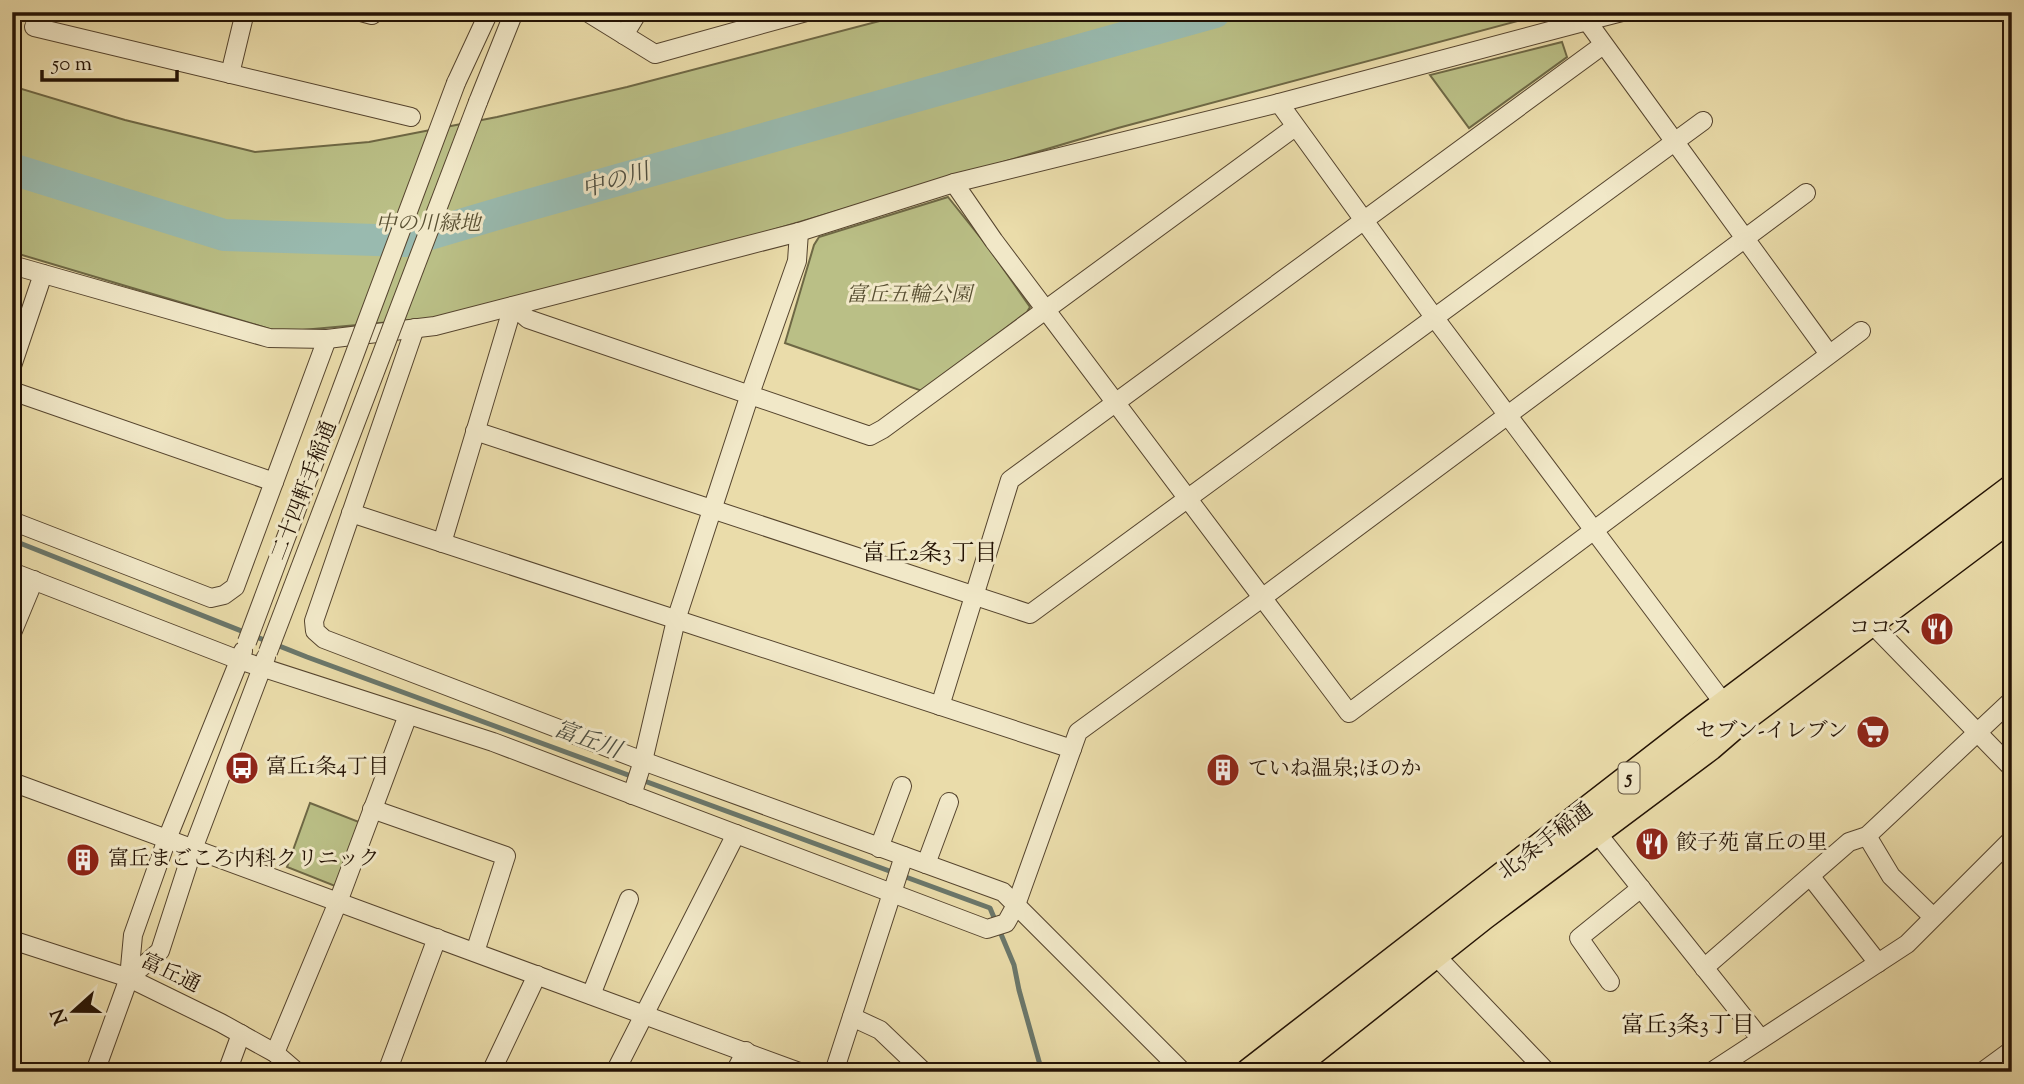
<svg xmlns="http://www.w3.org/2000/svg" width="2024" height="1084" viewBox="0 0 2024 1084" font-family="'Sorts Mill Goudy','Noto Serif JP',serif">
<style>
.green{fill:#babf86;stroke:#6e6845;stroke-width:2}
.lines{fill:none;stroke-linecap:round;stroke-linejoin:round}
.stream{stroke:#6a776b;stroke-width:5}
.river{stroke:#99baaf;stroke-width:32}
.minor-casing{stroke:#55442e;stroke-width:20}
.highway-casing{stroke:#231204;stroke-width:29}
.minor{stroke:#f1e8c8;stroke-width:18}
.highway{stroke:#eadcaa;stroke-width:26}
.minor-bridge-casing{stroke:#55442e;stroke-width:20;stroke-linecap:butt}
.minor-bridge{stroke:#f1e8c8;stroke-width:18}
.labels{text-anchor:middle;dominant-baseline:central;stroke-width:6;stroke-linejoin:round;paint-order:stroke}
.shield{fill:#f1e8c8;stroke:#61523f;stroke-width:2}
.shield-label{font-size:19px;font-weight:bold;fill:#231204}
.park-label{font-size:21px;font-style:italic;fill:#584f32;stroke:#f1e8c8}
.street-label{font-size:21px;fill:#231204;stroke:#f1e8c8}
.poi-label{font-size:21px;fill:#231204;stroke:#f1e8c8;text-anchor:start}
.water-label{font-size:23px;font-style:italic;fill:#4c4d40;stroke:#f1e8c8}
.neighbourhood-label{font-size:23px;fill:#231204;stroke:#f1e8c8}
</style>
<rect width="100%" height="100%" fill="#eadcaa"/>
<filter id="stains"><feTurbulence type="fractalNoise" baseFrequency=".00286" numOctaves="4"/><feColorMatrix values="0 0 0 0 .2 0 0 0 0 .09 0 0 0 0 .02 0 0 0 .5 -.17"/></filter>
<radialGradient id="worn" r=".72"><stop offset=".6" stop-color="#630" stop-opacity="0"/><stop offset="1" stop-color="#630" stop-opacity=".3"/></radialGradient>
<g class="green">
<polygon points="914,12 1551,12 1118,128 708,249 435,318 280,332 12,252 12,86 125,120 255,152 369,142 497,117 627,87"/>
<polygon points="1562,42 1567,57 1469,128 1430,75"/>
<polygon points="948,197 988,247 1030,307 1027,312 922,391 785,343 814,245 819,237"/>
<polygon points="310,803 359,822 335,886 287,867"/>
</g>
<g class="lines">
<polyline class="stream" points="12,540 307,657 990,908 1014,965 1019,990 1042,1072"/>
<polyline class="river" points="12,169 224,235 406,241 504,212 1215,12"/>
<defs>
<g id="minor">
<polyline points="361,12 372,15 373,12"/>
<polyline points="587,12 655,54 806,12"/>
<polyline points="1587,21 1622,12"/>
<polyline points="34,27 411,117"/>
<polyline points="624,35 638,12"/>
<polyline points="230,74 245,12"/>
<polyline points="456,83 489,12"/>
<polyline points="478,102 514,12"/>
<polyline points="1279,103 1434,317 1731,713"/>
<polyline points="954,183 994,241 1349,713 1861,331"/>
<polyline points="12,265 269,338 327,339 435,326 799,232 954,183 1279,103 1587,21 1829,354"/>
<polyline points="415,328 314,621 315,631 324,639 643,761 1003,892 1183,1072"/>
<polyline points="12,366 43,274"/>
<polyline points="12,391 274,482"/>
<polyline points="475,431 1030,614 1703,121"/>
<polyline points="351,513 1072,749"/>
<polyline points="12,521 211,598 224,595 235,587 327,339"/>
<polyline points="442,543 513,306 528,319 870,436 883,429 1295,127"/>
<polyline points="12,572 239,660 493,742 987,929 1006,923 1016,905 1078,732 1262,598 1806,193"/>
<polyline points="1870,622 2012,768"/>
<polyline points="12,633 34,580"/>
<polyline points="940,706 1010,480 1603,45"/>
<polyline points="12,782 799,1072"/>
<polyline points="632,795 643,761 676,620 750,394 797,261 799,232"/>
<polyline points="372,809 506,856 475,952"/>
<polyline points="1597,833 1761,1039"/>
<polyline points="1867,836 1891,876 1933,917"/>
<polyline points="879,848 902,786"/>
<polyline points="926,864 949,802"/>
<polyline points="1811,877 1878,963"/>
<polyline points="12,940 129,978 221,1023 275,1053 297,1072"/>
<polyline points="1434,954 1547,1072"/>
<polyline points="1704,968 1849,842 1867,836 2012,700"/>
<polyline points="129,978 160,951 193,849 266,657"/>
<polyline points="1610,982 1579,938 1641,888"/>
<polyline points="591,995 629,899"/>
<polyline points="852,1017 880,1030 924,1072"/>
<polyline points="275,1053 338,902 408,715"/>
<polyline points="95,1072 129,978 133,935 167,839 243,651"/>
<polyline points="227,1072 241,1034"/>
<polyline points="387,1072 437,938"/>
<polyline points="491,1072 537,975"/>
<polyline points="615,1072 736,834"/>
<polyline points="735,1072 746,1051"/>
<polyline points="834,1072 904,856"/>
<polyline points="1711,1072 1907,944 2012,839"/>
<polyline points="1982,1072 2012,1050"/>
</g>
<g id="highway">
<polyline points="1249,1072 1694,727 2012,488"/>
<polyline points="1287,1072 1484,916 1710,747 1739,722 2012,517"/>
</g>
</defs>
<use href="#minor" class="minor-casing"/>
<use href="#highway" class="highway-casing"/>
<use href="#minor" class="minor"/>
<use href="#highway" class="highway"/>
<defs>
<g id="minor-bridge">
<polyline points="247,642 456,83"/>
<polyline points="268,652 478,102"/>
</g>
</defs>
<use href="#minor-bridge" class="minor-bridge-casing"/>
<use href="#minor-bridge" class="minor-bridge"/>
</g>
<defs>
<symbol id="restaurant-disc" viewBox="-11 -11 22 22"><circle r="9.5" fill="#8f2418" stroke="#f1e8c8"/><path d="M-5-6h1v4h1v-4h1v4h1v-4h1v5L-1.5 .5V6h-2V.5L-5-1ZM5-6V6H3V1.5H1.5Q1.5-4 5-6Z" fill="#fff"/></symbol>
<symbol id="supermarket-disc" viewBox="-11 -11 22 22"><circle r="9.5" fill="#8f2418" stroke="#f1e8c8"/><path d="M-6-5.5h2.5l.6 2H6L4.5 2H-2.5L-4.4-4H-6ZM-1.5 3.2a1.3 1.3 0 1 0 .1 0ZM3 3.2a1.3 1.3 0 1 0 .1 0Z" fill="#fff"/></symbol>
<symbol id="bus-disc" viewBox="-11 -11 22 22"><circle r="9.5" fill="#8f2418" stroke="#f1e8c8"/><path d="M-5-6H5V4H4V6H2V4H-2V6H-4V4H-5ZM-3.5-4V0h7V-4ZM-3.5 1.2v1.5H-2V1.2ZM2 1.2v1.5H3.5V1.2Z" fill="#fff"/></symbol>
<symbol id="building-disc" viewBox="-11 -11 22 22"><circle r="9.5" fill="#8f2418" stroke="#f1e8c8"/><path d="M-4-6H4V6H1V3H-1V6H-4ZM-2.5-4.3h1.7v1.8h-1.7ZM.8-4.3h1.7v1.8H.8ZM-2.5-1h1.7V.8h-1.7ZM.8-1h1.7V.8H.8Z" fill="#fff"/></symbol>
</defs>
<g fill-rule="evenodd">
<use href="#restaurant-disc" x="1918" y="610" width="38" height="38"/>
<use href="#supermarket-disc" x="1854" y="713" width="38" height="38"/>
<use href="#bus-disc" x="223" y="749" width="38" height="38"/>
<use href="#building-disc" x="1204" y="751" width="38" height="38"/>
<use href="#restaurant-disc" x="1633" y="825" width="38" height="38"/>
<use href="#building-disc" x="64" y="841" width="38" height="38"/>
</g>
<g class="labels">
<rect class="shield" x="1618.5" y="762.5" width="21" height="31" rx="5"/>
<g class="shield-label">
<text x="1629" y="778">5</text>
</g>
<g class="park-label">
<text x="428" y="225">中の川緑地</text>
<text x="909" y="296">富丘五輪公園</text>
</g>
<g class="street-label">
<text transform="translate(305 491) rotate(-69)">二十四軒手稲通</text>
<text transform="translate(1546 842) rotate(-37)">北5条手稲通</text>
<text transform="translate(170 974) rotate(26)">富丘通</text>
</g>
<g class="poi-label">
<text x="1912" y="629" text-anchor="end">ココス</text>
<text x="1848" y="732" text-anchor="end">セブン-イレブン</text>
<text x="266" y="768">富丘1条4丁目</text>
<text x="1248" y="770">ていね温泉;ほのか</text>
<text x="1676" y="844">餃子苑 富丘の里</text>
<text x="108" y="860">富丘まごころ内科クリニック</text>
</g>
<g class="water-label">
<text transform="translate(616 182) rotate(-16)">中の川</text>
<text transform="translate(587 741) rotate(20)">富丘川</text>
</g>
<g class="neighbourhood-label">
<text x="930" y="554">富丘2条3丁目</text>
<text x="1688" y="1026">富丘3条3丁目</text>
</g>
</g>
<rect width="2024" height="1084" fill="none" stroke="#eadcaa" stroke-width="42"/>
<rect x="14" y="14" width="1996" height="1056" fill="none" stroke="#231204" stroke-width="3.5"/>
<rect x="21" y="21" width="1982" height="1042" fill="none" stroke="#231204" stroke-width="2"/>
<g transform="translate(74 1011) rotate(249)" stroke="#f1e8c8" stroke-width="5" paint-order="stroke">
<path d="M0-5L12 26L0 18L-12 26Z" fill="#231204"/>
<text y="-10" font-size="19" font-weight="bold" text-anchor="middle" fill="#231204">N</text>
</g>
<path d="M42 70v10h135v-10" fill="none" stroke="#231204" stroke-width="3.5"/>
<text x="52" y="70" font-size="21" fill="#231204" stroke="#f1e8c8" stroke-width="5" paint-order="stroke">50 m</text>
<rect width="100%" height="100%" filter="url(#stains)"/>
<rect width="100%" height="100%" fill="url(#worn)"/>
</svg>
